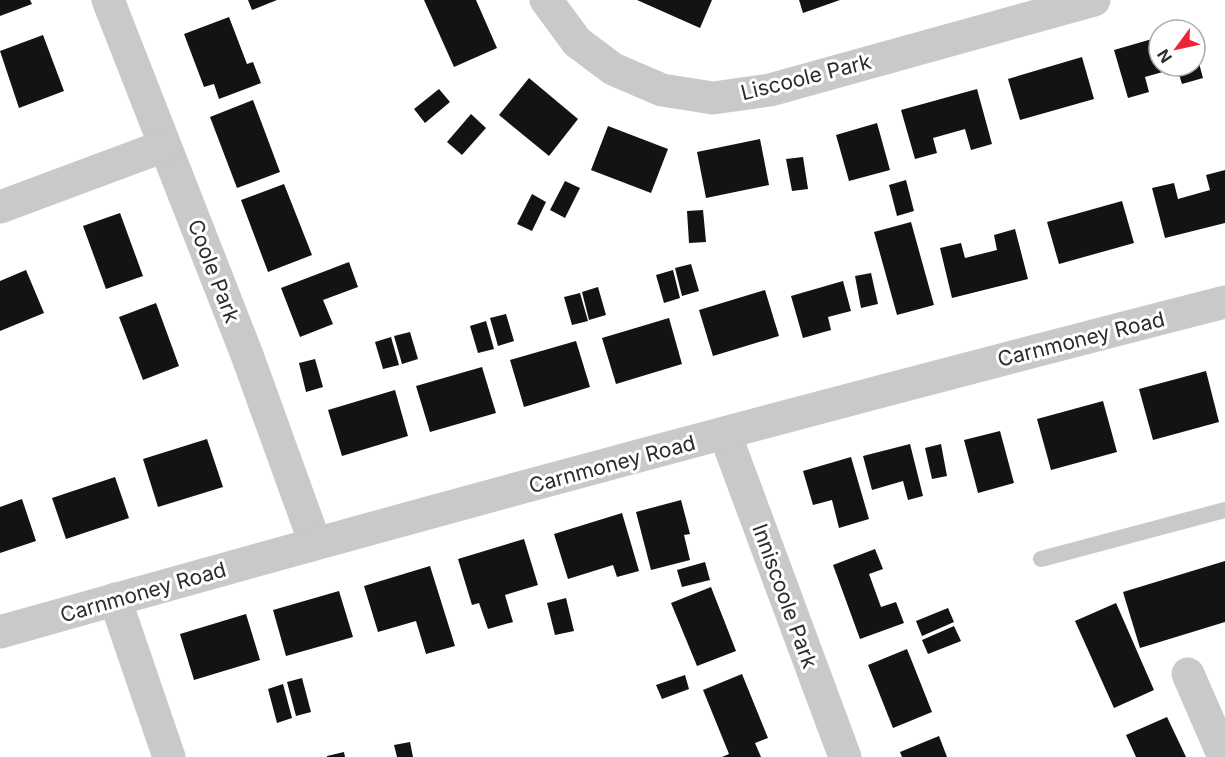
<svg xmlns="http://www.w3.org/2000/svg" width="1225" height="757" viewBox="0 0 1225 757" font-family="Inter,sans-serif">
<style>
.building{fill:#131313}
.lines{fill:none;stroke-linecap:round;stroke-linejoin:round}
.service{stroke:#c9c9c9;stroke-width:16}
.minor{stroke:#c9c9c9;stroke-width:33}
.tertiary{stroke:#c9c9c9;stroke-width:33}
.labels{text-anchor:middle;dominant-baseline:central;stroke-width:6;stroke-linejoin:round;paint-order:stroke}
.street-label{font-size:21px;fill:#2c2c2c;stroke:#fff}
</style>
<rect width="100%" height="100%" fill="#fff"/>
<g class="building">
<polygon points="0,0 30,0 32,4 0,16"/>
<polygon points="248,0 277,0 252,10"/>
<polygon points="424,0 476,0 497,48 454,67"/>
<polygon points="637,0 712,0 700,28"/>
<polygon points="799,0 840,0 803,13"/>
<polygon points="229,17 247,64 253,62 261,83 219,99 214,84 204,87 184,34"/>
<polygon points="43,35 64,91 19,108 0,51"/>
<polygon points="1159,37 1159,66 1195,66 1196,52 1203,78 1182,84 1177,68 1145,77 1149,92 1128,98 1114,50"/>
<polygon points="1082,57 1094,99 1020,120 1008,79"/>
<polygon points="529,78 578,119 549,156 499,115"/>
<polygon points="439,89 450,102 425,123 414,109"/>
<polygon points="977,89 992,144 971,150 965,129 933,138 937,153 915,159 901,110"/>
<polygon points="253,100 280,172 237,188 210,117"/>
<polygon points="471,114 486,128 462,155 447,142"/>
<polygon points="877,123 890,170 849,181 836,135"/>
<polygon points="608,126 668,149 651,193 591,170"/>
<polygon points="760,139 769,185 706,198 697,152"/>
<polygon points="803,157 808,189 792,191 786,159"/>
<polygon points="1225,170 1225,223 1165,238 1152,188 1174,183 1178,199 1210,190 1206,175"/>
<polygon points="906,180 914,211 897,216 889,185"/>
<polygon points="565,181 580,188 565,218 550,210"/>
<polygon points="284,184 312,255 268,272 241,200"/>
<polygon points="532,194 546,202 532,231 517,224"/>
<polygon points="1122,201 1134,243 1059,264 1047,222"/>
<polygon points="703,210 706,242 689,243 687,211"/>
<polygon points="120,213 143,276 106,289 83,226"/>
<polygon points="911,222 934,305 897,315 874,232"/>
<polygon points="1015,229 1028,279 952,298 940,248 961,243 965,258 997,250 994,235"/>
<polygon points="349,262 358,287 323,300 333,324 300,337 281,288"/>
<polygon points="691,264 699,291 682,296 675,268"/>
<polygon points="26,270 44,313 0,331 0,281"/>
<polygon points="673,270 680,298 664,303 656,275"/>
<polygon points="871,273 878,304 861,308 855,276"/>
<polygon points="843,281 851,311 828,317 831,330 803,338 791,296"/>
<polygon points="598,287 606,315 589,320 582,292"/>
<polygon points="765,290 779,336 713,356 699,310"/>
<polygon points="580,293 588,321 572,325 564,297"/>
<polygon points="156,303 179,366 143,380 119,317"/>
<polygon points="506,314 514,341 498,346 490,318"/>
<polygon points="669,318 682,364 616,384 602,338"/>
<polygon points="486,321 494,349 478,353 470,326"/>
<polygon points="410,332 418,359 402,364 394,336"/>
<polygon points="391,337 399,365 383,369 375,342"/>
<polygon points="576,341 590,387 524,407 510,360"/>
<polygon points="315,359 323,387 306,392 299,363"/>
<polygon points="482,367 496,413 430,432 416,386"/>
<polygon points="1206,371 1219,422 1153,440 1139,389"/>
<polygon points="395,390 408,436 342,456 328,410"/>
<polygon points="1103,401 1117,452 1051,470 1037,419"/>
<polygon points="1000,431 1014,483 978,493 964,440"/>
<polygon points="207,439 223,487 158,507 143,459"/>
<polygon points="910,444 923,496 908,500 903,481 872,490 863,456"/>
<polygon points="941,444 947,476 932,479 925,448"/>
<polygon points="851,457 869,519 839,528 832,500 813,505 803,471"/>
<polygon points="115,477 129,518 66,539 52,498"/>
<polygon points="22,499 36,541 0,553 0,507"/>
<polygon points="681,500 690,534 684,535 690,560 651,570 636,512"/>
<polygon points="622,513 639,571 617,577 613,565 568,579 554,534"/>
<polygon points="524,539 538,585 505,595 513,622 488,629 479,603 472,605 458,559"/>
<polygon points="875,549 883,569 869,574 881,607 896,602 904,623 860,639 833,565"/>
<polygon points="1225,561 1225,622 1140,648 1123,592"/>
<polygon points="705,562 710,580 682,587 677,570"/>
<polygon points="430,566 455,646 426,654 416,621 378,632 364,586"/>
<polygon points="711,587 736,651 697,666 671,603"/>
<polygon points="339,591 353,637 286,656 273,610"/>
<polygon points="566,598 574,631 555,635 547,603"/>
<polygon points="1116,603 1154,690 1114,708 1075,621"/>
<polygon points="948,608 954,622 922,636 916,621"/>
<polygon points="246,614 260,660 194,680 180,634"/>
<polygon points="954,626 961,641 928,654 922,640"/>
<polygon points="907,649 932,712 893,728 868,665"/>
<polygon points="742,674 768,738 755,743 761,757 722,757 729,754 703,690"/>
<polygon points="685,675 689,689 662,699 656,685"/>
<polygon points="302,678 311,712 296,716 287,682"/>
<polygon points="283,684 292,718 277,723 268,689"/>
<polygon points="1167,717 1186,757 1136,757 1126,735"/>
<polygon points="939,736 947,757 902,757 900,752"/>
<polygon points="410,742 413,757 397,757 394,745"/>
<polygon points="344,752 345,757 327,757 327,756"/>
</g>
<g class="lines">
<polyline class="service" points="1041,559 1225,510"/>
<g class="minor">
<polyline points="108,0 247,355 315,543"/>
<polyline points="546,0 577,42 613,69 662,90 713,98 770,90 1094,0"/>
<polyline points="0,207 164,146"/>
<polyline points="725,434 845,757"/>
<polyline points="115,599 169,757"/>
<polyline points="1188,674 1224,757"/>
</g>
<path class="tertiary" d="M0 632C407 517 815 407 1225 302"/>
</g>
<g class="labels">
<g class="street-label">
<text transform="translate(806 77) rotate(-14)">Liscoole Park</text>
<text transform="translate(214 271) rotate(69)">Coole Park</text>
<text transform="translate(1081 339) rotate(-14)">Carnmoney Road</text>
<text transform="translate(612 464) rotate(-15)">Carnmoney Road</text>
<text transform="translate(143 592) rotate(-16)">Carnmoney Road</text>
<text transform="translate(785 596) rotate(70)">Inniscoole Park</text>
</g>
</g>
<g transform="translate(1177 48) rotate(237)"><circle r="28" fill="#ffffff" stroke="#ababab" stroke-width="1.5"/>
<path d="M0-4.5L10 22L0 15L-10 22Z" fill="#ec2538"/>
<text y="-9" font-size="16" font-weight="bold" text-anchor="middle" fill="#2c2c2c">N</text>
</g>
</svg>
